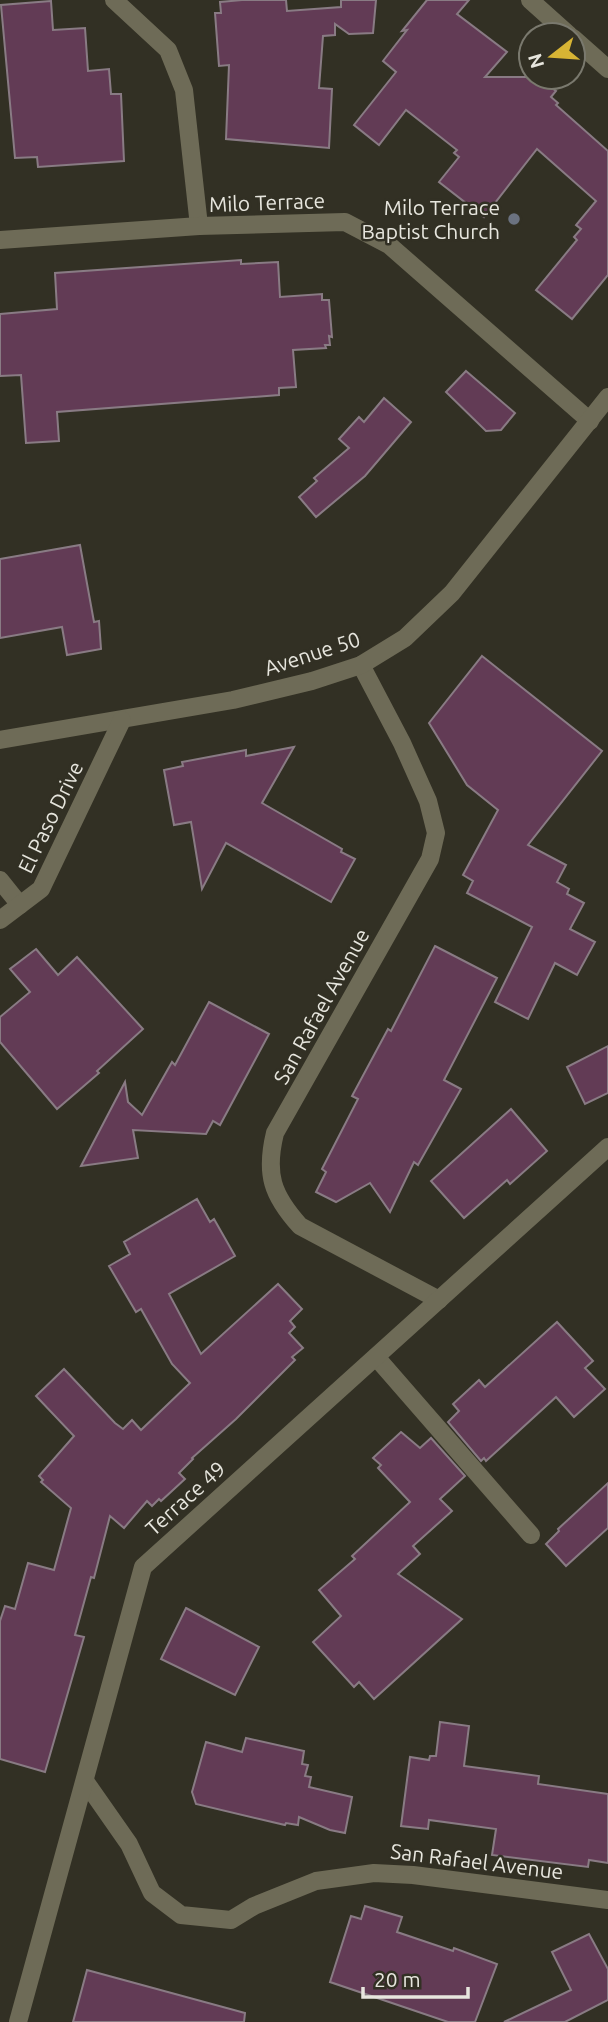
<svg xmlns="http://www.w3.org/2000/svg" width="608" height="2022" viewBox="0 0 608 2022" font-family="Ubuntu,sans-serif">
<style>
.building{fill:#623b55;stroke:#897b84;stroke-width:2}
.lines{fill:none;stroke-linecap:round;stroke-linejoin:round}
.service{stroke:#6e6b57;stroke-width:18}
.minor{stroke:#6e6b57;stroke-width:18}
.tertiary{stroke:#6e6b57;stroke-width:18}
.worship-dot{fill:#6b7280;stroke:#323024;stroke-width:2.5}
.labels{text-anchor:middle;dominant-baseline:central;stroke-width:5;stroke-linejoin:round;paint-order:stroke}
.street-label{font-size:21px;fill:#e7e6de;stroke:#323024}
.poi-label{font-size:21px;fill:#e7e6de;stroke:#323024;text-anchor:end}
</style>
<rect width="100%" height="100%" fill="#323024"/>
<g class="building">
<polygon points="242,0 286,0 287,11 341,7 341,0 376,0 373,33 349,34 335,24 335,35 323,36 319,88 332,89 329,148 226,139 229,65 219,66 215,13 221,13 220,2"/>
<polygon points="427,0 469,0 457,14 507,52 485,77 537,77 556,91 551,97 558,103 556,105 608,151 608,275 572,319 536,290 577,240 574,237 581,229 576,225 596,201 537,149 484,217 439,182 459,157 454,153 457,150 406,110 379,145 354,125 396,72 383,61 407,30 402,31"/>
<polygon points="51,1 53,30 85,28 88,71 109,69 111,94 121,94 124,161 38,167 37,157 15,158 1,5"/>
<polygon points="241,260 241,264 278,262 280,297 322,294 322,300 329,300 332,337 329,336 330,345 325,345 326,348 293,350 296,387 279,388 279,395 57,412 59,441 26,443 21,375 0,376 0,314 57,309 55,273"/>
<polygon points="466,371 515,413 501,430 486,431 446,392"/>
<polygon points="384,398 411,422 365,476 316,517 299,497 317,481 314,478 349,448 339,439 359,417 364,422"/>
<polygon points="80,545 94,622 99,621 101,649 67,655 62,627 0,638 0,559"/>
<polygon points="482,656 602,751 528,845 566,865 557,882 569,889 567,894 584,903 570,929 595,942 577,975 555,963 528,1019 495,1002 532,927 467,893 473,881 463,875 498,810 467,785 429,723"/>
<polygon points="294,747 262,803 342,849 341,852 355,859 331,902 226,843 202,889 191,822 174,825 164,770 183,766 182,762 246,750 246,756"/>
<polygon points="435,946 497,978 444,1080 461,1089 418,1165 414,1162 390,1212 370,1183 336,1202 316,1192 326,1172 322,1169 358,1099 352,1096 388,1029 391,1031"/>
<polygon points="36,949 58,975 77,957 143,1029 97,1071 99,1073 57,1109 0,1042 0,1017 30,992 10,969"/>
<polygon points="209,1002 269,1034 220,1125 213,1121 206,1134 133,1130 138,1158 81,1166 125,1082 128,1102 142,1115 172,1062 175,1065"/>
<polygon points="608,1046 608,1093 585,1104 567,1067"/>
<polygon points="511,1109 547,1151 510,1184 507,1180 464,1218 431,1181"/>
<polygon points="197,1199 210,1222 214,1219 235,1256 169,1294 201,1354 278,1284 302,1309 290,1321 295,1327 289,1333 303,1348 292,1357 295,1360 236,1419 192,1458 193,1459 179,1473 185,1479 161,1501 159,1499 152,1506 147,1501 124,1528 110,1516 94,1578 91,1577 75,1635 84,1637 45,1772 0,1759 0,1621 5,1606 15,1609 28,1563 54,1570 71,1508 41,1482 43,1480 39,1476 74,1436 36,1396 64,1369 115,1423 123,1429 132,1420 141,1430 190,1383 172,1364 141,1309 136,1312 109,1266 130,1254 124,1242"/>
<polygon points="557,1322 593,1361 585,1368 605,1389 574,1417 556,1397 486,1461 484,1458 481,1461 448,1422 459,1411 453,1404 479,1380 485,1387"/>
<polygon points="401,1432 420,1448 431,1438 465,1476 440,1499 452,1511 413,1546 420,1554 398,1574 462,1619 374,1699 359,1682 354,1687 313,1642 341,1616 319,1590 355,1559 352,1556 410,1502 378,1468 381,1465 373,1458"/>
<polygon points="608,1483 608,1528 566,1566 546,1544 559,1531 558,1529"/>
<polygon points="186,1608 259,1647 235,1695 161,1659"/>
<polygon points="440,1722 469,1726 464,1766 539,1776 538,1784 608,1794 608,1863 589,1860 588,1867 492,1855 496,1829 429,1820 428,1829 401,1826 410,1757 429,1760 430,1756 436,1756"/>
<polygon points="246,1738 304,1751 302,1764 308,1765 305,1776 311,1777 309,1787 352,1797 345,1833 330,1830 299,1817 298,1825 286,1823 285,1825 196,1804 192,1792 206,1742 242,1752"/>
<polygon points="365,1906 402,1917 397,1932 453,1951 454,1948 497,1964 475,2022 448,2022 330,1982 351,1916 361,1919"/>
<polygon points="589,1934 608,1969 608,2000 565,2022 504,2022 571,1990 552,1952"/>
<polygon points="87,1970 245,2013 244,2022 73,2022"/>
</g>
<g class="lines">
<g class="service">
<polyline points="0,880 20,905"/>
<polyline points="376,1357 531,1535"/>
</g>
<g class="minor">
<polyline points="114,0 168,50 184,90 199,226"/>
<polyline points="530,0 569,35"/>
<polyline points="573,38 608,69"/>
<polyline points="0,240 199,226 345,222 389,245 590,421"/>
<path d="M361 665 402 743 428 801 436 833 430 859 275 1133C265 1174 272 1195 300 1226L439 1300"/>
<polyline points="85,1781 129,1844 152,1893 181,1915 231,1920 254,1906 316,1881 374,1873 413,1875 608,1900"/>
<polyline points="18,2022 143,1567 608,1147"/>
</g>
<g class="tertiary">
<polyline points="0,740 233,700 312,681 361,665 405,638 452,593 608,397"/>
<polyline points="0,920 41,889 122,720"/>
</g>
</g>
<circle class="worship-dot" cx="514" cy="219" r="7"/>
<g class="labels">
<g class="street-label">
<text transform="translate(267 202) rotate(-2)">Milo Terrace</text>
<text transform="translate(312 653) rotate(-18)">Avenue 50</text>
<text transform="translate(50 817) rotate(-64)">El Paso Drive</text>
<text transform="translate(321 1006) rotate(-61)">San Rafael Avenue</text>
<text transform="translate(185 1498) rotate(-42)">Terrace 49</text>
<text transform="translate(477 1861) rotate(7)">San Rafael Avenue</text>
</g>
<g class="poi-label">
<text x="500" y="207">Milo Terrace<tspan x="500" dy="24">Baptist Church</tspan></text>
</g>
</g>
<g transform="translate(552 56) rotate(253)"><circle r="33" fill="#323024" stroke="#7a796e" stroke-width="2"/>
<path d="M0-5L12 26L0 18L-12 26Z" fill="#d7b434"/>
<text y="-10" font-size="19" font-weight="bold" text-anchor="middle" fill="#e7e6de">N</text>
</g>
<path d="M363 1987v10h105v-10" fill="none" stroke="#e7e6de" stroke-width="3.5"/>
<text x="374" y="1987" font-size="21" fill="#e7e6de" stroke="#323024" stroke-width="5" paint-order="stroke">20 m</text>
</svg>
